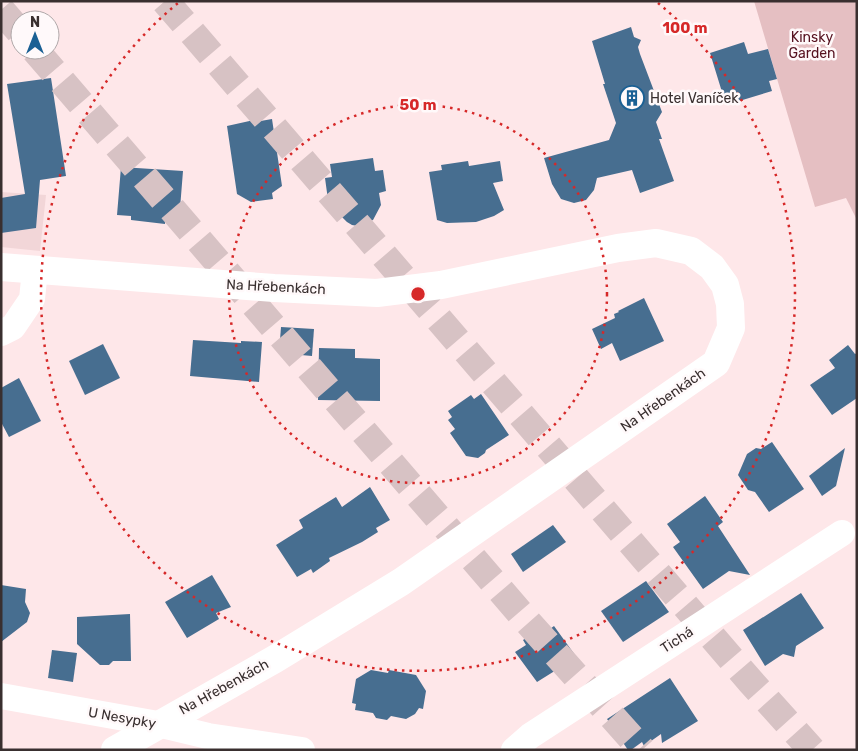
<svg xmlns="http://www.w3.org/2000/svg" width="858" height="751" viewBox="0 0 858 751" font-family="Rubik,sans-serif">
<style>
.built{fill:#f2d6d8}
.green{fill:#e5bfc2}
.building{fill:#476e90}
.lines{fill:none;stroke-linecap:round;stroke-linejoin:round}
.trunk-tunnel{stroke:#d7c2c4;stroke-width:28;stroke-dasharray:28 14;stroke-linecap:butt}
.minor{stroke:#fff;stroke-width:26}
.tertiary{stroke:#fff;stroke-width:28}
.ring{fill:none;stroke:#d62828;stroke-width:2.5;stroke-dasharray:2.5 5}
.labels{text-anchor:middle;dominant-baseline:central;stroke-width:5;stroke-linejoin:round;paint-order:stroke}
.park-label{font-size:14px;fill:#56111f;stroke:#fff9fa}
.poi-label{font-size:14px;fill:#392f2f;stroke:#fff9fa;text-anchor:start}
.street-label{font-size:14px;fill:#392f2f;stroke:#fff9fa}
.centre{fill:#d62828;stroke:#fff9fa;stroke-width:2.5}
.ring-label{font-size:15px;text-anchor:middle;font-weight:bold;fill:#d62828;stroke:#fff9fa;stroke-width:5;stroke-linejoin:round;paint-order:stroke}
</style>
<rect width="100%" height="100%" fill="#fee7e9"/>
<polygon class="built" points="1,192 46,195 40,251 1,247"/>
<polygon class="green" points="754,1 857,1 857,220 846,198 815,207"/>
<g class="building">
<polygon points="631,27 634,37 641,40 638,47 640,54 662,112 656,122 662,139 659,139 674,181 640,193 632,170 597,178 594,190 586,200 574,203 561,199 552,184 544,158 609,140 616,123 603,84 605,84 592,41"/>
<polygon points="744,42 748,54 768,49 777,79 769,81 772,91 726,105 710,53"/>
<polygon points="51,78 66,176 40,180 36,228 1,233 1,198 25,194 7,84"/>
<polygon points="272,119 282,186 272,193 273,199 251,202 237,194 227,126 254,120 255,122"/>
<polygon points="373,158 375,171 383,170 386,191 379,193 381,205 373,220 358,226 352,225 347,222 337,212 336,199 328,200 325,178 332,177 330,164"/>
<polygon points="468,161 469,166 500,161 503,181 493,183 504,210 494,216 476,222 447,223 437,220 429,172 442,170 441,165"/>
<polygon points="121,167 183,171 179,221 165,220 165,224 131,220 131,216 117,215"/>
<polygon points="644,298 664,341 620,361 612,343 601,349 592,329 615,318 614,314 619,312 618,311"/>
<polygon points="281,327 314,329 312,356 279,353"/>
<polygon points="193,340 241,343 241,341 262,342 259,382 190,376"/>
<polygon points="103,344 120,378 85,395 69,361"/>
<polygon points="848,345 855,354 857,353 857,398 832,415 810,385 835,368 829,360"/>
<polygon points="319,348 355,349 355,358 380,359 380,401 318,400"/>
<polygon points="19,378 41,421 9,437 1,422 1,388"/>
<polygon points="481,394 509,435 486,450 485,453 478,458 466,456 450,433 455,429 448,420 452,417 448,411 471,395 474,399"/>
<polygon points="772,442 804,489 769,512 755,492 748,490 738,475 747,454 756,448 761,449"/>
<polygon points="845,448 836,486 822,496 809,476"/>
<polygon points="370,487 390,520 376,528 378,532 362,542 329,558 330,561 313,573 311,569 297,577 276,545 303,528 299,520 336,497 342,507"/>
<polygon points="705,496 723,522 718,526 750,575 729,571 703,589 673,547 680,542 667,524"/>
<polygon points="553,525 566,542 523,572 511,554"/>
<polygon points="212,575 231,607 216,613 219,619 187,638 165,602"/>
<polygon points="646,581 669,612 623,642 601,611"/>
<polygon points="1,585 26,589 25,602 30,613 27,622 1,642"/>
<polygon points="801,593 824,628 796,646 794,657 783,654 765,666 743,630"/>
<polygon points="130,614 131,661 113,661 109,665 100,665 77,644 77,617"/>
<polygon points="554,626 575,655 561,667 537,682 515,652 526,645 523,640 539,629 543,634"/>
<polygon points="52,650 77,653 73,682 48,678"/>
<polygon points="371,670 388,673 389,670 416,675 426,691 423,709 419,708 415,714 406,719 391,716 387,720 376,718 373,713 355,710 356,704 352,703 356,679"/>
<polygon points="670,678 698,721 662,743 661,734 644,746 642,742 631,750 628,750 607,719"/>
</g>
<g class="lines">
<g class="trunk-tunnel">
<polyline points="165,1 751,682 812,750"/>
<polyline points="1,10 20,32"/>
<polyline points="35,50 526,620 642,750"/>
</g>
<g class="minor">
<polyline points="1,333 13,327 32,299 35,270"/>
<polyline points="1,696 158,724 208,736 302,750"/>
<polyline points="514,750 530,736 842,533"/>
</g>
<polyline class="tertiary" points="1,267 274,288 377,293 441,285 618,248 656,243 691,251 712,267 725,285 730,304 731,328 716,363 401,582 275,659 115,750"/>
</g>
<g class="ring">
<circle cx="418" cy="294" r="189"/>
<path d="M658 3A377 377 0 1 1 178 3"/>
</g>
<defs>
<symbol id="building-ring" viewBox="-11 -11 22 22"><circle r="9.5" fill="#fff9fa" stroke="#1a6094" stroke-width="1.5"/><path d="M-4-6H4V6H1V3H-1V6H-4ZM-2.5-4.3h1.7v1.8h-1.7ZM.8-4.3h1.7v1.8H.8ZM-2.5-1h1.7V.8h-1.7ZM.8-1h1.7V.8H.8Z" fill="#1a6094"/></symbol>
</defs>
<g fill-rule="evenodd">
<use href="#building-ring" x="618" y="84" width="28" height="28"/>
</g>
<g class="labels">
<g class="park-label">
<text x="812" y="37">Kinsky<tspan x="812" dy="16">Garden</tspan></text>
</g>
<g class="poi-label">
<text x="650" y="98">Hotel Vaníček</text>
</g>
<g class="street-label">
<text transform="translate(276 287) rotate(3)">Na Hřebenkách</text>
<text transform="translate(663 400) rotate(-35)">Na Hřebenkách</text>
<text transform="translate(677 640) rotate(-33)">Tichá</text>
<text transform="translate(224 687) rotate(-29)">Na Hřebenkách</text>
<text transform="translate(122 718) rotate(10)">U Nesypky</text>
</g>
</g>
<circle cx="418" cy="294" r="8" class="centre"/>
<g class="ring-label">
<text x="685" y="33">100 m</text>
<text x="418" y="110">50 m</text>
</g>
<rect width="858" height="751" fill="none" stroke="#392f2f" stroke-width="5"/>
<g transform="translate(35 35)"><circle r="24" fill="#fff9fa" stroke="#b0a8a9"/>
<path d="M0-4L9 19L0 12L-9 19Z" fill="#1a6094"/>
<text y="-8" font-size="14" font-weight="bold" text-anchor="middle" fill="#392f2f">N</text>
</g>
</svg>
